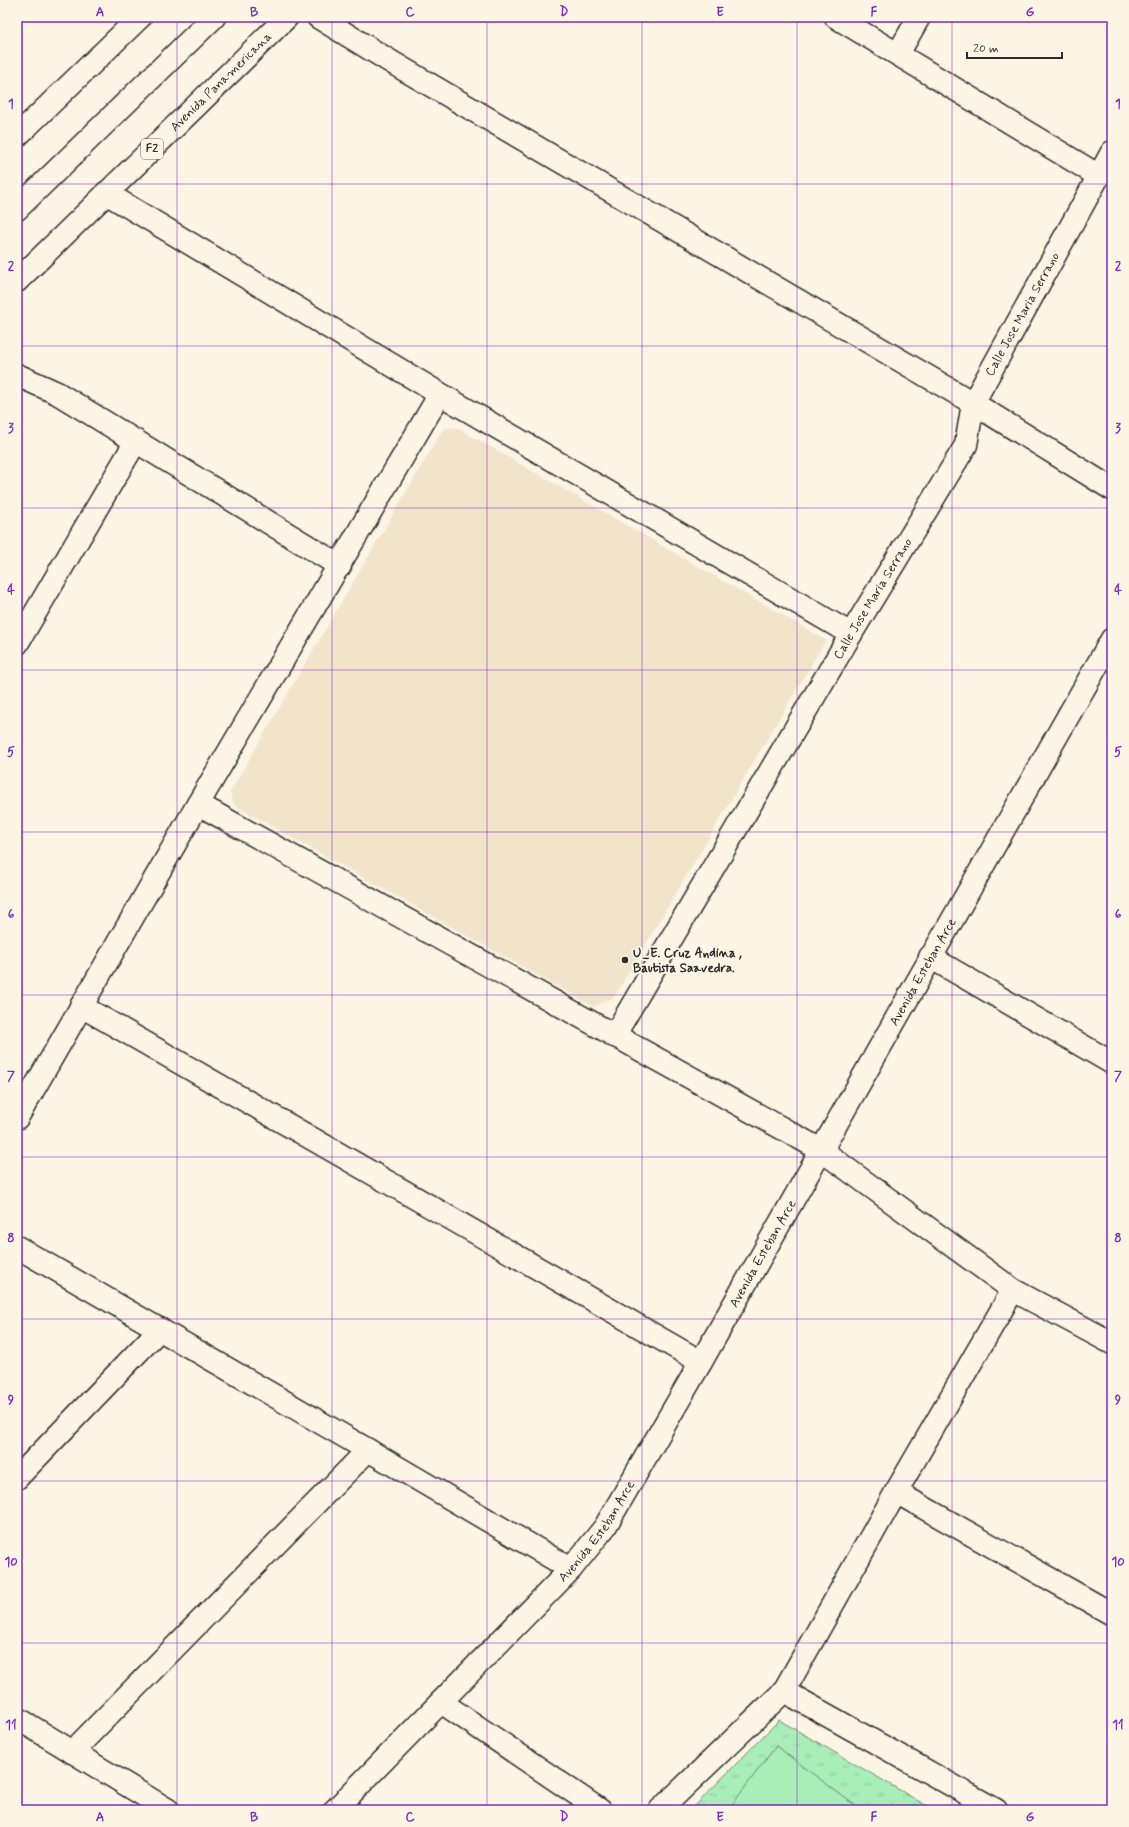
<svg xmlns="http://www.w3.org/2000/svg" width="1129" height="1827" viewBox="0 0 1129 1827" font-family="Mynerve,sans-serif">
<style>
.built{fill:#f2e4cb}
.park{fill:url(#park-tufts);stroke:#6a8c72}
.garden{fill:#a9edb8;stroke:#6a8c72}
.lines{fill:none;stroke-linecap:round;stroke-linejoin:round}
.minor-casing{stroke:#2b2b2b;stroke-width:25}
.highway-casing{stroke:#2b2b2b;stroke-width:25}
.minor{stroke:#fcf5e5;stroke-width:22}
.highway{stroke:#fcf5e5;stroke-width:22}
.grid{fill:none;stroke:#7b2cbf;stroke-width:1;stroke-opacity:0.55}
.poi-dot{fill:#2b2b2b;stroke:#fcf5e5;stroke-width:1.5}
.labels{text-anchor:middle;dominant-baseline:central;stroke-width:4;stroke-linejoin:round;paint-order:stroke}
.shield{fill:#fcf5e5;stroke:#6a6863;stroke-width:1}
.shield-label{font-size:12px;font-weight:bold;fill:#2b2b2b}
.street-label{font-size:13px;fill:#2b2b2b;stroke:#fcf5e5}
.poi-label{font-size:13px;font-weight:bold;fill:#2b2b2b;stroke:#fcf5e5;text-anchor:start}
.neatline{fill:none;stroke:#7b2cbf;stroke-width:1.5}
.grid-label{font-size:13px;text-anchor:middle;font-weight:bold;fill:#7b2cbf}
</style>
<defs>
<pattern id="park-tufts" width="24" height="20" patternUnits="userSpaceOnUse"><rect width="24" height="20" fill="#a9edb8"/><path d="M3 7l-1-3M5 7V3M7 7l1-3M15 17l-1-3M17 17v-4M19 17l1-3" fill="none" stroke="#92cb9e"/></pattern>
</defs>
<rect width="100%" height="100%" fill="#fcf5e5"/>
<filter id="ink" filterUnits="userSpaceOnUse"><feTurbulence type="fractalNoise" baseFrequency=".025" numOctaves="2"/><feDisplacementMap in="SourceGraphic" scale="8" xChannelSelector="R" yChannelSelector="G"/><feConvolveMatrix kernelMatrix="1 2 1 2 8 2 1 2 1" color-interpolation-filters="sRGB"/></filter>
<g filter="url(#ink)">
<polygon class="built" points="456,427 826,640 615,996 594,1007 234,805 230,792 443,429"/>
<polygon class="park" points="779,1720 934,1810 691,1810"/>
<polygon class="garden" points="776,1746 861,1810 728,1810"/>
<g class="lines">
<defs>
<g id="minor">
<polyline points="318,17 393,63 973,403 1112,489"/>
<polyline points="836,17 1099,176"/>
<polyline points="898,54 919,17"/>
<polyline points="17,136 140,17"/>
<polyline points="106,193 440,394 851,634"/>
<polyline points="17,375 57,393 340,566"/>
<polyline points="17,644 136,441"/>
<polyline points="198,804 821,1150 1013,1290 1112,1343"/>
<polyline points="930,957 1112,1063"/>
<polyline points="81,1006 701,1362"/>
<path id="s1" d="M614 1036 851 634 966 445 973 403 1112 152"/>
<polyline points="17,1118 198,804 440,394"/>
<polyline points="17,1247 368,1450 571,1569"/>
<polyline points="17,1478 160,1329"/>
<polyline points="896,1492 1112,1614"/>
<polyline points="784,1691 996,1810"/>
<polyline points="441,1702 600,1810"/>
<polyline points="17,1718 168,1810"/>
<polyline points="72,1752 368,1450"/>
<path id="s2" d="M335 1810 571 1569 605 1527 701 1362 1112 639"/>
<polyline points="660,1810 784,1691 896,1492 1013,1290"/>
</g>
<g id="highway">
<polyline points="17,209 214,17"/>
<path id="s3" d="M17 281 287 17"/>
</g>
</defs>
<use href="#minor" class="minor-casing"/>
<use href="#highway" class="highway-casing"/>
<use href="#minor" class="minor"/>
<use href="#highway" class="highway"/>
</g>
</g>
<path class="grid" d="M177 17V1810M332 17V1810M487 17V1810M642 17V1810M797 17V1810M952 17V1810M17 184H1112M17 346H1112M17 508H1112M17 670H1112M17 832H1112M17 995H1112M17 1157H1112M17 1319H1112M17 1481H1112M17 1643H1112"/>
<circle class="poi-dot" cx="625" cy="960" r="4"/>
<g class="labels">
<rect class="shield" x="141" y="139" width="22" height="20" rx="3"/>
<g class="shield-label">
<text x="152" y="149">F2</text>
</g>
<g class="street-label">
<text stroke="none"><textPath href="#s3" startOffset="285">Avenida Panamericana</textPath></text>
<text stroke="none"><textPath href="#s1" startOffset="832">Calle Jose Maria Serrano</textPath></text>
<text stroke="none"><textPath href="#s1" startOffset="508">Calle Jose Maria Serrano</textPath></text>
<text stroke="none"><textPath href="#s2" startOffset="1031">Avenida Esteban Arce</textPath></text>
<text stroke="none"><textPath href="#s2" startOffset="707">Avenida Esteban Arce</textPath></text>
<text stroke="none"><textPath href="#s2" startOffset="383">Avenida Esteban Arce</textPath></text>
</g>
<g class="poi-label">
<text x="633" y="953">U_E. Cruz Andina ,<tspan x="633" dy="15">Bautista Saavedra.</tspan></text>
</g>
</g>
<rect width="1129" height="1827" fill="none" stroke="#fcf5e5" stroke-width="44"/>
<path d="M967 52v6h95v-6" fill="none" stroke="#2b2b2b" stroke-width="2"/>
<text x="973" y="52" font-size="12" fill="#2b2b2b" stroke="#fcf5e5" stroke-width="3" paint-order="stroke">20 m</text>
<rect x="22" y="22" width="1085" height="1783" class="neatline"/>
<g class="grid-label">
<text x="100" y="16">A</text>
<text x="254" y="16">B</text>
<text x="410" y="16">C</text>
<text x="564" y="16">D</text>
<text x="720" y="16">E</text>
<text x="874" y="16">F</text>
<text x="1030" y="16">G</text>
<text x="11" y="108">1</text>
<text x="1118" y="108">1</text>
<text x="11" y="270">2</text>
<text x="1118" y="270">2</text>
<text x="11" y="432">3</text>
<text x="1118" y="432">3</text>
<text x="11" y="594">4</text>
<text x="1118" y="594">4</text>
<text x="11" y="756">5</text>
<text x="1118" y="756">5</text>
<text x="11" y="918">6</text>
<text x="1118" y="918">6</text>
<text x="11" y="1080">7</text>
<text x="1118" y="1080">7</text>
<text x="11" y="1242">8</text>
<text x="1118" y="1242">8</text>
<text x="11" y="1404">9</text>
<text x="1118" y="1404">9</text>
<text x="11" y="1566">10</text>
<text x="1118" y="1566">10</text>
<text x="11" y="1729">11</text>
<text x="1118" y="1729">11</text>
<text x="100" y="1821">A</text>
<text x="254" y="1821">B</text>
<text x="410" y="1821">C</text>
<text x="564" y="1821">D</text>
<text x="720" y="1821">E</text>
<text x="874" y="1821">F</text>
<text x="1030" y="1821">G</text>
</g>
</svg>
